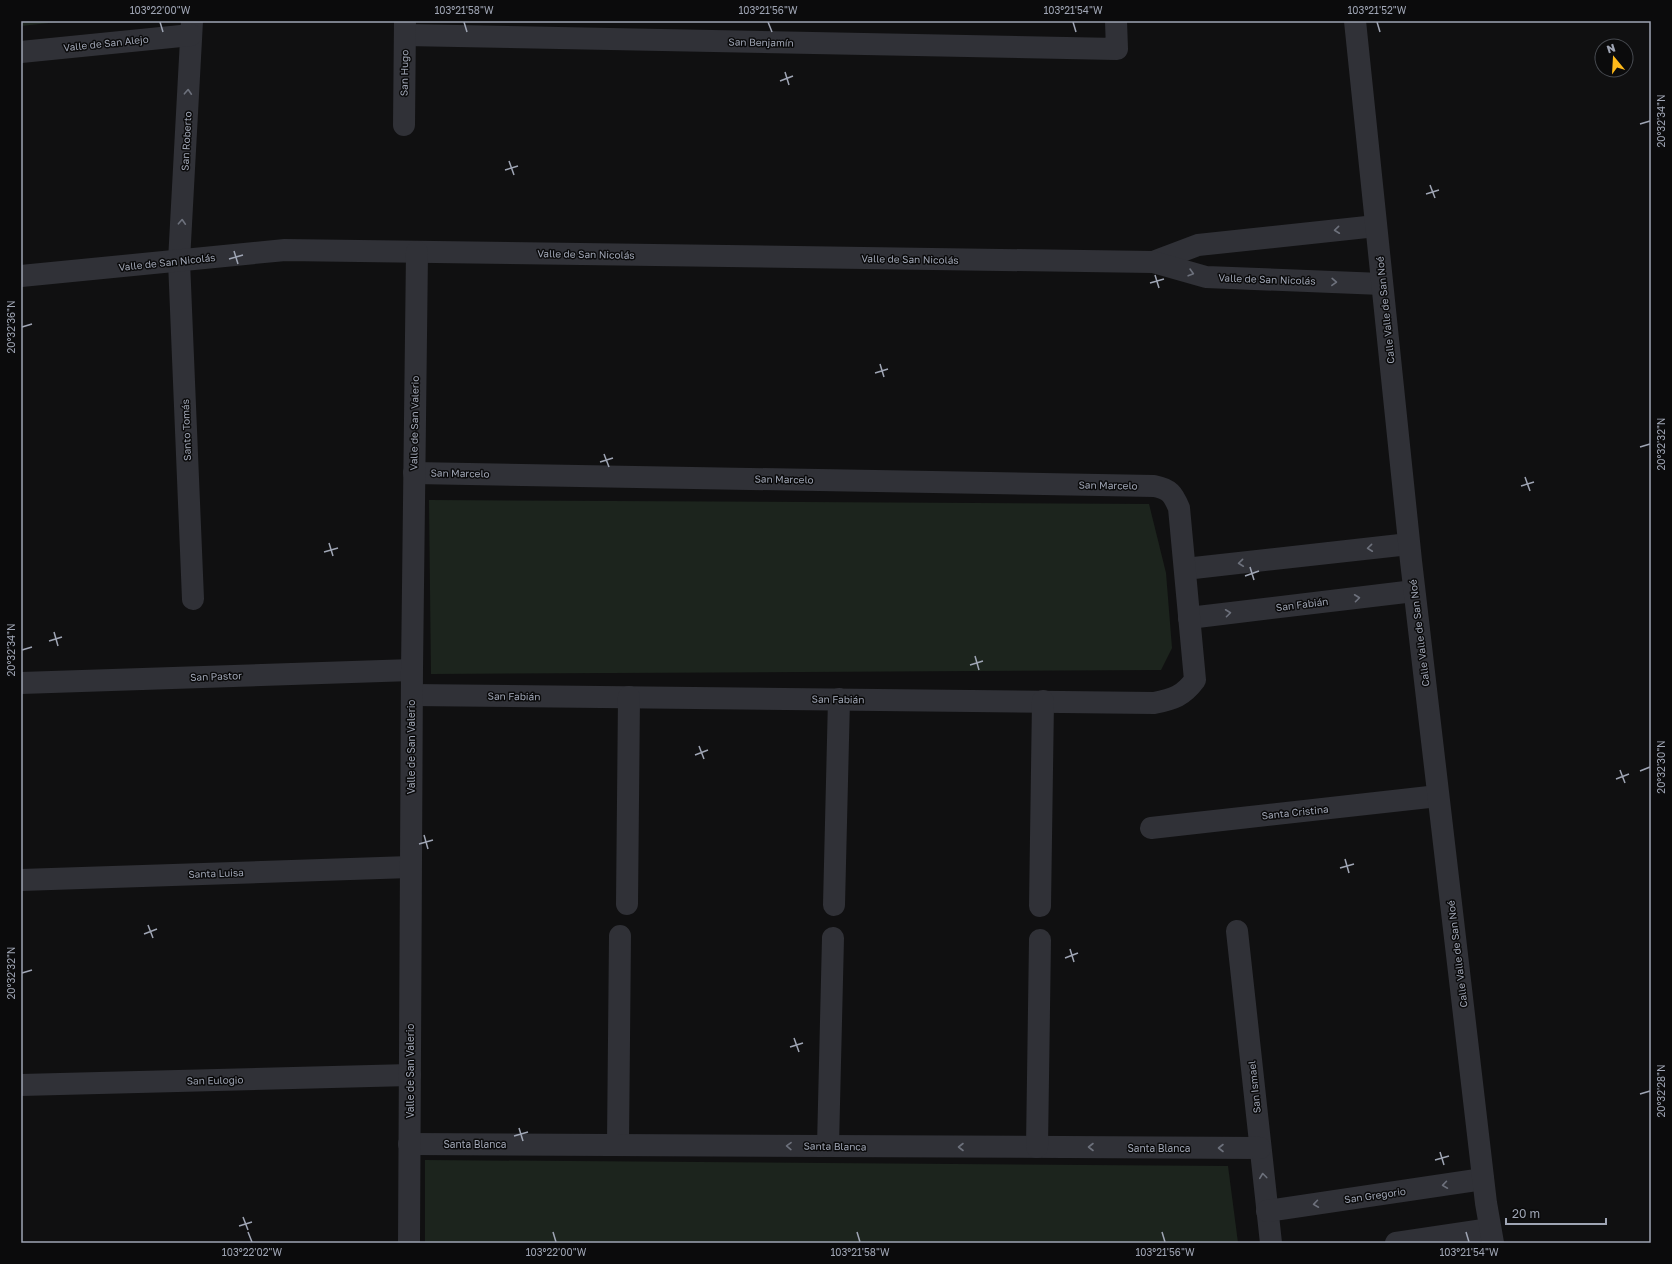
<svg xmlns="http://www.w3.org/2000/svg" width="1672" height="1264" viewBox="0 0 1672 1264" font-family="'Golos Text',sans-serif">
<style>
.green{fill:#1c241d}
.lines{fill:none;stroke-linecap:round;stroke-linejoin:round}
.minor{stroke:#303137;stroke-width:22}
.tertiary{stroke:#303137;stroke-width:22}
.oneway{stroke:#6d717c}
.ticks{fill:none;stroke:#9fa5b4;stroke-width:1.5}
.labels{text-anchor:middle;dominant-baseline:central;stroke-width:3;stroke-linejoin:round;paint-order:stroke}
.street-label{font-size:10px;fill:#9fa5b4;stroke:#0b0b0c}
.neatline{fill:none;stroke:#9fa5b4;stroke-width:1.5}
.ticks-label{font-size:10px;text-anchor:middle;fill:#9fa5b4}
</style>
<rect width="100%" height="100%" fill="#101011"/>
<g class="green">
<polygon points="21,21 67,21 21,26"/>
<polygon points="429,500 1149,504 1166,573 1172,648 1161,670 431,674"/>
<polygon points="425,1160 1228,1166 1238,1243 425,1243"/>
</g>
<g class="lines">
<g class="minor">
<polyline points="192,21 179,261 193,599"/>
<polyline points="405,35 1117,49 1116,21"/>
<polyline points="21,52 191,35"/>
<polyline points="404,125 405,21"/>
<polyline points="1153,262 1198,245 1376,226"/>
<polyline points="21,276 285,250 1153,262 1206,277 1382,284"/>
<polyline points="1185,569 1409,544"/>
<polyline points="1189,618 1414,591"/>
<polyline points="21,683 412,670"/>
<path d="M412 695 1154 703C1174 699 1183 696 1195 680L1179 508C1173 494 1170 489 1154 486L414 473"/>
<polyline points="1151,828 1438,796"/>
<polyline points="21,880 410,867"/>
<polyline points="627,904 629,697"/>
<polyline points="834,905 839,699"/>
<polyline points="1040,906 1043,701"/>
<polyline points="1237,931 1271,1243"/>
<polyline points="21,1085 410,1075"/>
<polyline points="618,1143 620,936"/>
<path d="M409 1144C693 1143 977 1147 1260 1148"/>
<polyline points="828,1146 833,938"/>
<polyline points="1037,1147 1040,940"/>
<polyline points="1267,1211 1483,1179"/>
<polyline points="409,1243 412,670 417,252"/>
<polyline points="1396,1243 1490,1229"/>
</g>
<polyline class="tertiary" points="1355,21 1411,561 1486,1203 1493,1243"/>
</g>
<defs><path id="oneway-chevron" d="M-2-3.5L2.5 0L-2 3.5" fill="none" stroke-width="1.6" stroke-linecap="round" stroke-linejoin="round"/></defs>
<g class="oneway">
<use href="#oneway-chevron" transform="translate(188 92) rotate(-87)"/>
<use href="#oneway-chevron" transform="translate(182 222) rotate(-87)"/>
<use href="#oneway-chevron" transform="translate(1337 230) rotate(174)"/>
<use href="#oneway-chevron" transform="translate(1191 273) rotate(16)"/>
<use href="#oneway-chevron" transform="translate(1334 282) rotate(2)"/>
<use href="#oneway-chevron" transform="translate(1370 548) rotate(174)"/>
<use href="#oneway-chevron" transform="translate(1241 563) rotate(174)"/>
<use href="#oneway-chevron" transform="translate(1357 598) rotate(-7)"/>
<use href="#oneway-chevron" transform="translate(1228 613) rotate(-7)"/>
<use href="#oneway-chevron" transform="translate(789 1146) rotate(-179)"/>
<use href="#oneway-chevron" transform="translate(961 1147) rotate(-180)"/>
<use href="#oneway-chevron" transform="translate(1091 1147) rotate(-180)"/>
<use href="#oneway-chevron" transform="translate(1221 1148) rotate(-180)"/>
<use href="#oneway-chevron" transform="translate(1263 1176) rotate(-97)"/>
<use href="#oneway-chevron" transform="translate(1445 1185) rotate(172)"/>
<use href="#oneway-chevron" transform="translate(1316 1204) rotate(172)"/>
</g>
<path class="ticks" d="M160 22 163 32M464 22 467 32M768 22 772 32M1073 22 1076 32M1377 22 1380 32M785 72 789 85M780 81 793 76M1640 124 1650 121M509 161 514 175M505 170 518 166M1430 185 1435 198M1426 194 1439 190M234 251 238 264M229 259 243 255M1155 275 1159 288M1150 283 1164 279M22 327 32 324M880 364 884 377M875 373 888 369M1640 447 1650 444M604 454 609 467M600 462 613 458M1525 477 1530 491M1521 486 1534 482M329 543 333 556M324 552 338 548M1250 567 1254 580M1245 576 1259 571M54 632 58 646M49 641 62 637M22 650 32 647M975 656 979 670M970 665 983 661M699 746 704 759M695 755 708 750M1620 770 1625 783M1640 771 1650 767M1616 779 1629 774M424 835 428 849M419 844 433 840M1345 859 1349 873M1340 868 1354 864M148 925 153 938M144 934 157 929M1070 949 1074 962M1065 958 1078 953M22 973 32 970M794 1038 799 1052M790 1047 803 1043M1640 1094 1650 1091M519 1128 523 1141M514 1136 528 1132M1440 1152 1444 1165M1435 1160 1449 1156M243 1217 248 1230M239 1226 252 1222M248 1232 252 1242M553 1232 556 1242M857 1232 860 1242M1162 1232 1165 1242M1466 1232 1469 1242"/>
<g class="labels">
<g class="street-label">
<text transform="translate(761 42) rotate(1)">San Benjamín</text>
<text transform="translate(106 43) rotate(-6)">Valle de San Alejo</text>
<text transform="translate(404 73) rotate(-89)">San Hugo</text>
<text transform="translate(186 141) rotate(-87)">San Roberto</text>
<text transform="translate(586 254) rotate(1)">Valle de San Nicolás</text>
<text transform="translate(910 259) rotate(1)">Valle de San Nicolás</text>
<text transform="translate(167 262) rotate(-6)">Valle de San Nicolás</text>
<text transform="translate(1267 279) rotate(2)">Valle de San Nicolás</text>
<text transform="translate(1385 310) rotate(-96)">Calle Valle de San Noé</text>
<text transform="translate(414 423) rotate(-89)">Valle de San Valerio</text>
<text transform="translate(186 430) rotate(-92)">Santo Tomás</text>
<text transform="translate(460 473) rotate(1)">San Marcelo</text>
<text transform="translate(784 479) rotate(1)">San Marcelo</text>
<text transform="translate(1108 485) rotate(1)">San Marcelo</text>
<text transform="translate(1302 604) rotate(-7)">San Fabián</text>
<text transform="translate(1419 633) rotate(-97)">Calle Valle de San Noé</text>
<text transform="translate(216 676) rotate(-2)">San Pastor</text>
<text transform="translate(514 696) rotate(1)">San Fabián</text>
<text transform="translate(838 699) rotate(1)">San Fabián</text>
<text transform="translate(411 747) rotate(-90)">Valle de San Valerio</text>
<text transform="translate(1295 812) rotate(-6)">Santa Cristina</text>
<text transform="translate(216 873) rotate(-2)">Santa Luisa</text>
<text transform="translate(1457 954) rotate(-97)">Calle Valle de San Noé</text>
<text transform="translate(410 1071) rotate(-90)">Valle de San Valerio</text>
<text transform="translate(215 1080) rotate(-1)">San Eulogio</text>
<text transform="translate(1254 1087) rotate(-96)">San Ismael</text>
<text x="475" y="1144">Santa Blanca</text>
<text transform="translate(835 1146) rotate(1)">Santa Blanca</text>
<text x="1159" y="1148">Santa Blanca</text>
<text transform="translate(1375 1195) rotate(-8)">San Gregorio</text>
</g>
</g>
<rect width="1672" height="1264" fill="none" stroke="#0b0b0c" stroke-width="44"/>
<g transform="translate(1614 58) rotate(342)"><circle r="19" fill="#0b0b0c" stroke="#46494f"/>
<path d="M0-3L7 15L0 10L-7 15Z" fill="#ffba1a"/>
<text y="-6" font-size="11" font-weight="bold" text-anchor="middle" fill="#9fa5b4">N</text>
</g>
<path d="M1506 1218v6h100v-6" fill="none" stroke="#9fa5b4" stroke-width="2"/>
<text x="1512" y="1218" font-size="12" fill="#9fa5b4" stroke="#0b0b0c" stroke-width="3" paint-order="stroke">20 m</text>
<rect x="22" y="22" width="1628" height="1220" class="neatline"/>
<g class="ticks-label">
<text x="160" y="14">103°22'00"W</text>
<text x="464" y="14">103°21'58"W</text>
<text x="768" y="14">103°21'56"W</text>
<text x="1073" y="14">103°21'54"W</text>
<text x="1377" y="14">103°21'52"W</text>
<text transform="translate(1661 121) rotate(-90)" y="4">20°32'34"N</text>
<text transform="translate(11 327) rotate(-90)" y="4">20°32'36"N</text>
<text transform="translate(1661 444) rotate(-90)" y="4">20°32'32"N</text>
<text transform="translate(11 650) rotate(-90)" y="4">20°32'34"N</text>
<text transform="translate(1661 767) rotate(-90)" y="4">20°32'30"N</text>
<text transform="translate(11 973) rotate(-90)" y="4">20°32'32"N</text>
<text transform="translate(1661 1091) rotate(-90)" y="4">20°32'28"N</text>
<text x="252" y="1256">103°22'02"W</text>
<text x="556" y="1256">103°22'00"W</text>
<text x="860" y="1256">103°21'58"W</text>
<text x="1165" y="1256">103°21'56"W</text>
<text x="1469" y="1256">103°21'54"W</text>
</g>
</svg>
